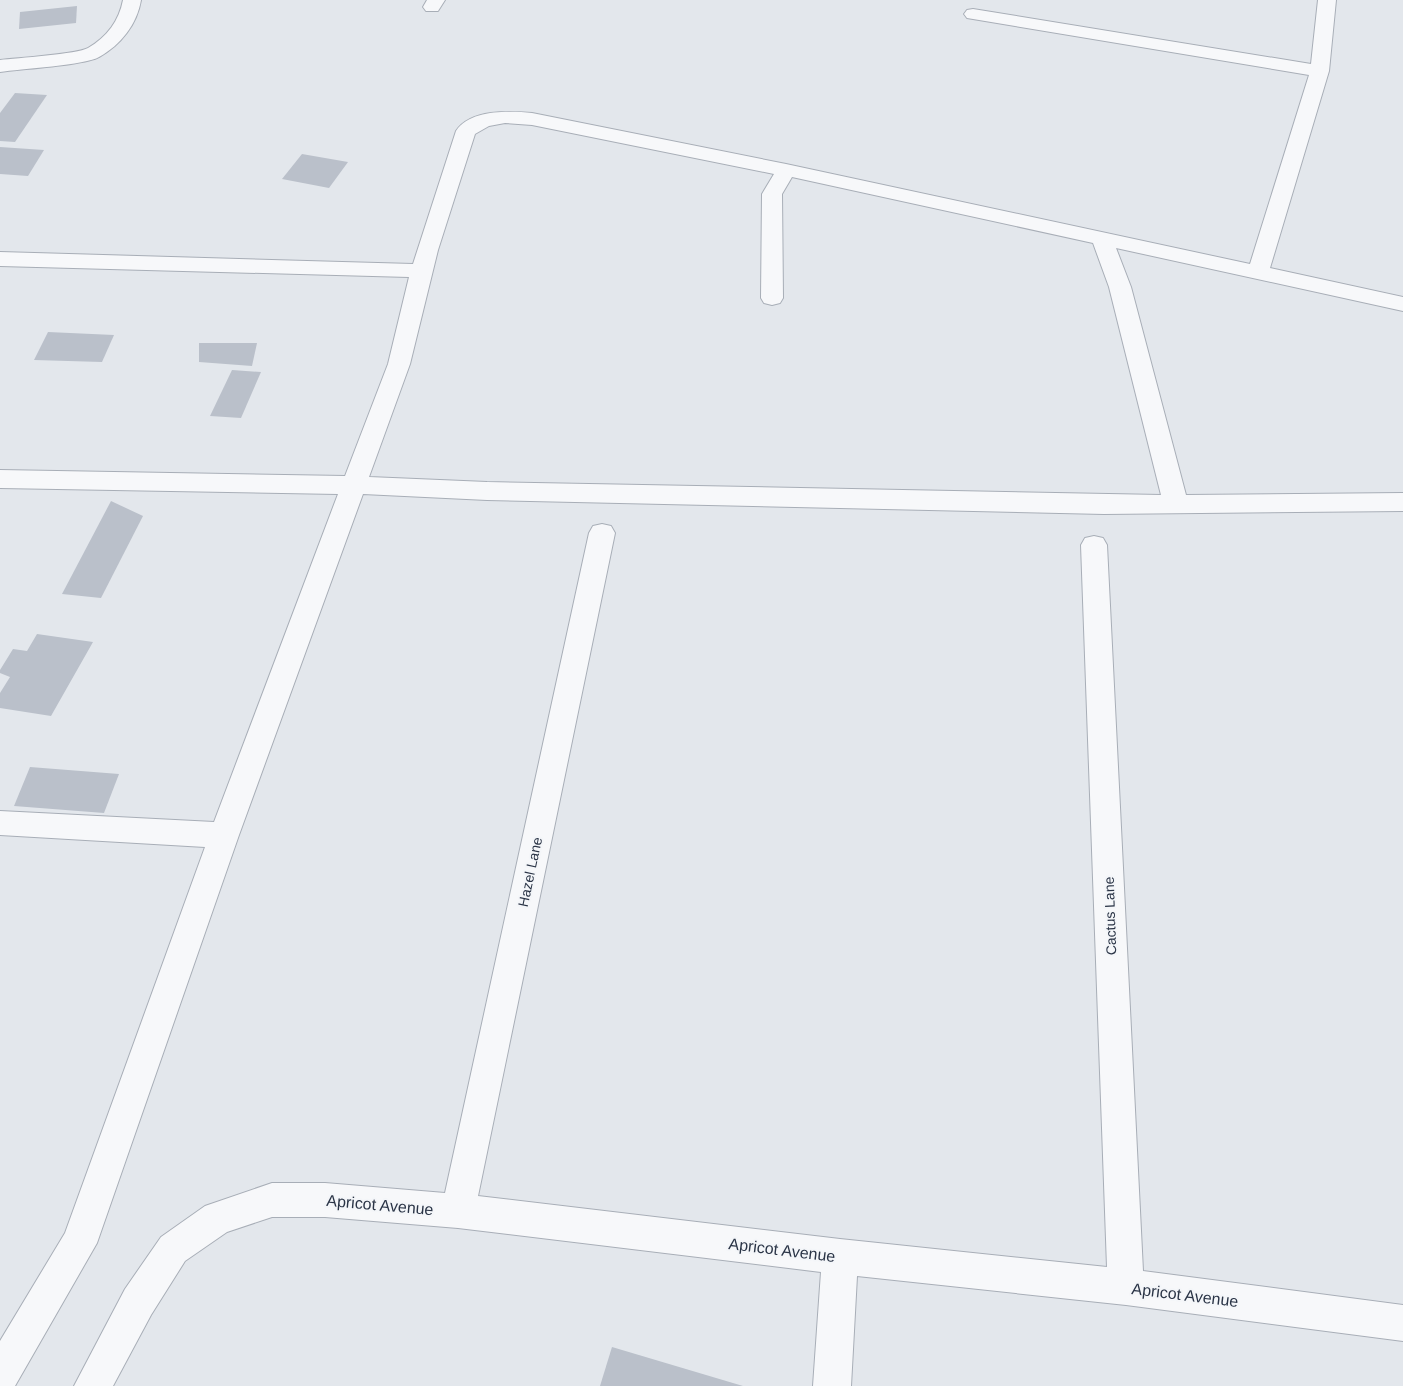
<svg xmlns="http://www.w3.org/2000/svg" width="1403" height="1386" viewBox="0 0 1403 1386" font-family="Helvetica,sans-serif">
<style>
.building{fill:#bac0ca}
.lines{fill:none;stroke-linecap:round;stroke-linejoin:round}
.street-casing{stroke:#a8aeb7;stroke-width:2}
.street{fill:#f7f8fa;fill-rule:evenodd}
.labels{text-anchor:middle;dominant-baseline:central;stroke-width:4;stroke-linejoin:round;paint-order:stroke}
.street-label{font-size:14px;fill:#2a3446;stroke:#f4f6f9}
.near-street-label{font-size:16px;fill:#2a3446;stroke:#f4f6f9}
</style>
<rect width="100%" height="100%" fill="#e3e7ec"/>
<g class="building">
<polygon points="77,6 76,23 19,29 20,12"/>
<polygon points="15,93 47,95 15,142 0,141 0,113"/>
<polygon points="0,147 44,150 28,176 0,174"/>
<polygon points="302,154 348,162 329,188 282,179"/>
<polygon points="48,332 114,335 102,362 34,360"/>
<polygon points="199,343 257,343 252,366 199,362"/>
<polygon points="232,370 261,372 241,418 210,416"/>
<polygon points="111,501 143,516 101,598 62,594"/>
<polygon points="37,634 93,642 51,716 0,708 0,693 10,677 0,673 0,670 13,649 27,651"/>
<polygon points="30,767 119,774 104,813 14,806"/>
<polygon points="612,1347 743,1386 600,1386"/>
</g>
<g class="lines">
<defs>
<g id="street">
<path d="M123 0H141C137 24 121 45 99 57 87 65 19 69 0 72V60C16 58 78 54 88 48 107 37 119 21 123 0Z"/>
<polygon points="427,0 445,0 438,11 426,11 423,7"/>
<path d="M1318 0H1336L1329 71 1270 268 1403 297V311L1116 248 1131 287 1186 495 1403 493V511L1104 514 487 500 363 494 239 835 97 1243 15 1386H0V1341L65 1233 205 847 0 835V811L214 822 338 494 0 488V470L345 476 388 364 409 277 0 266V252L413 264 456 131C471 109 509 111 532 113L786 164 1250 264 1309 75 967 18 964 14 967 10 973 9 1311 64ZM505 123 532 125 774 174 762 194 761 298 764 303 772 305 780 303 783 298 782 194 792 177 1093 243 1109 287 1161 495 487 482 369 477 410 364 438 250 475 134 489 126Z"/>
<polygon points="602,524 611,526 615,533 478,1196 840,1239 1107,1267 1081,545 1085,538 1094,536 1103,538 1107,545 1143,1271 1403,1305 1403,1341 1126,1305 857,1276 851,1386 813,1386 821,1272 458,1228 325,1217 272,1217 227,1232 185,1261 151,1315 113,1386 74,1386 125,1289 161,1237 205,1206 272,1183 325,1183 445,1193 589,533 593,526"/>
</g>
</defs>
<use href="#street" class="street-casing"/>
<use href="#street" class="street"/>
</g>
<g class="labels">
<g class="street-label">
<text transform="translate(530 872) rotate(-78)">Hazel Lane</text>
<text transform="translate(1110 916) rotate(-92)">Cactus Lane</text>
</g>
<g class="near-street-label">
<text transform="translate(380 1205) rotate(5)">Apricot Avenue</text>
<text transform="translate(782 1250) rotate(7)">Apricot Avenue</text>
<text transform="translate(1185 1295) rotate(7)">Apricot Avenue</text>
</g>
</g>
</svg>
